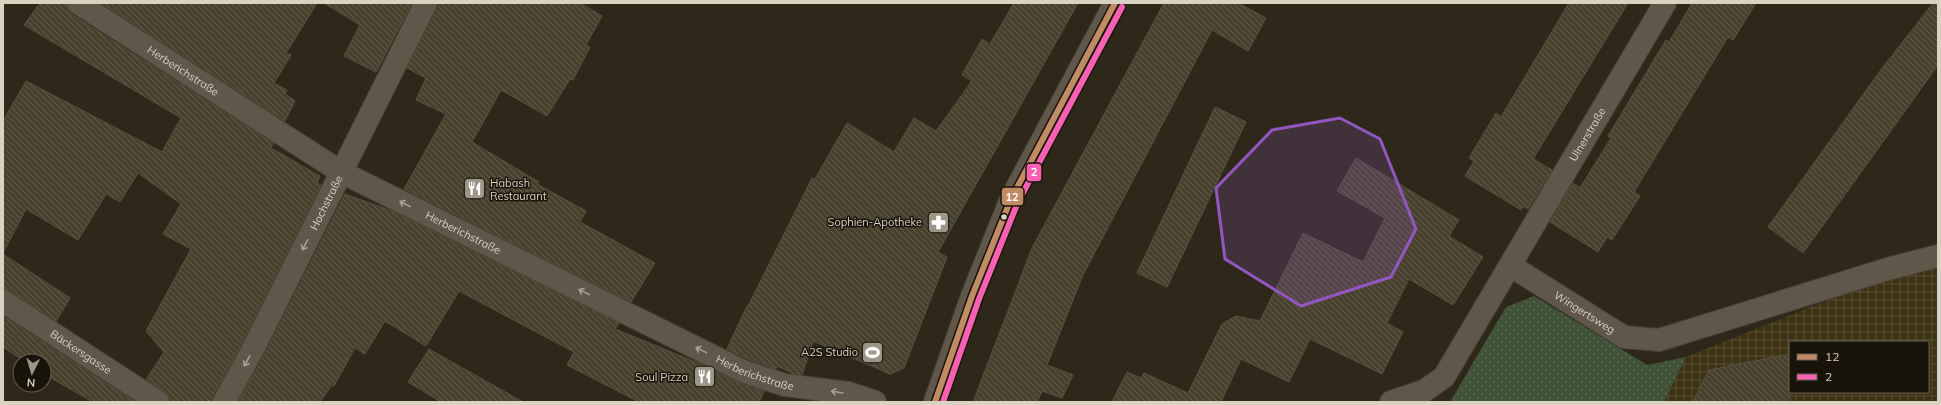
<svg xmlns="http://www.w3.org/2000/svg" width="1941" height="405" viewBox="0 0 1941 405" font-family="Mulish,sans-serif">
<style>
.industrial{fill:url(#industrial-grid);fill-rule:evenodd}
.grass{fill:url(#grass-dots)}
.building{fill:url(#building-back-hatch);stroke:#565145}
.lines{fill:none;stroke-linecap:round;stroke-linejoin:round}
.minor-casing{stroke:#474237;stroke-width:24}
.minor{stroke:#60574a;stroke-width:22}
.bus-1-casing{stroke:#181409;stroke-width:9}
.bus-2-casing{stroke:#181409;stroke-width:9}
.bus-1{stroke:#c18c65;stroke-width:6}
.bus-2{stroke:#f860b3;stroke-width:6}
.oneway{stroke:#a8a193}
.marked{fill:#9256c0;fill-opacity:0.2;stroke:#9256c0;stroke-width:3;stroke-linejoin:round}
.bus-dot{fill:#d8d2c3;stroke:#181409;stroke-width:1.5}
.labels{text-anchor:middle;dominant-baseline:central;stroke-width:3;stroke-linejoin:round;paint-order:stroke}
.street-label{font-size:11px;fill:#d8d2c3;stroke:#181409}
.poi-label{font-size:11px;fill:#d8d2c3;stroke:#181409;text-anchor:end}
.line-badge{stroke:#181409;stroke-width:1.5}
.badge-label{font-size:11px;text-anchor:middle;font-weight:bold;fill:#fff}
</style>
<defs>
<pattern id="industrial-grid" width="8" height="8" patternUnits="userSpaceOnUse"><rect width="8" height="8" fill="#3d3214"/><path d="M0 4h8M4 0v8" fill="none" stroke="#584f35"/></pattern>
<pattern id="grass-dots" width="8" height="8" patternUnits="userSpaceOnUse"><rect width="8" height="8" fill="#405338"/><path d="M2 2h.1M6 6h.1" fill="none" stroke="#5b6b53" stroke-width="1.8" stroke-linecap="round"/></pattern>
<pattern id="building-back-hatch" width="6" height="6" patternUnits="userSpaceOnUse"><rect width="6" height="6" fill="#47412e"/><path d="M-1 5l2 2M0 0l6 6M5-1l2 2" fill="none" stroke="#615c4b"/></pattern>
</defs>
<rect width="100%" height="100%" fill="#2d281a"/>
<path class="industrial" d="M1938 264V402H1664L1686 357 1893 274ZM1790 342H1928V392H1790Z"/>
<polygon class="grass" points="1534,296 1647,365 1686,357 1664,402 1450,402 1506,307"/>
<g class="building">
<polygon points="40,3 66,3 67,9 71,14 273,143 271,148 320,176 317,183 321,185 241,345 213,396 212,402 170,402 169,396 165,392 146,380 164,352 146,331 191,249 163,234 181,204 138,173 120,202 106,194 78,240 26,209 3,253 3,121 26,81 162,152 181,118 24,25"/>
<polygon points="101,3 317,3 286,53 291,55 274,83 287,90 285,94 295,101 285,121"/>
<polygon points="324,3 412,3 376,72 344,56 360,25"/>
<polygon points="438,3 580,3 602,16 586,45 590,47 573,80 570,79 547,116 501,90 472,142 539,182 537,184 586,211 580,222 655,263 631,302 404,189 446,114 416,100 426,78 407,68"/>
<polygon points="1014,3 1078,3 938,252 947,257 904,368 890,374 813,341 802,375 792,373 777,366 776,369 750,360 727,349 747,306 748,306 812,178 815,179 847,123 894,152 914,118 936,131 972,81 962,75 982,39 990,44"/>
<polygon points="1164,3 1238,3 1266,18 1248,51 1212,30 1083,275 1047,365 1073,375 1062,398 1042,391 1037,402 973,402 1032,248"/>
<polygon points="1569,3 1628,3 1533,159 1552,170 1528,209 1523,206 1521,210 1465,176 1474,161 1469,158 1496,113 1501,117"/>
<polygon points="1692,3 1756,3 1733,40 1728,37 1634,192 1640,196 1612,240 1607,237 1598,252 1550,222 1573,183 1580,188 1611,138 1608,136 1666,40 1669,42"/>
<polygon points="1933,3 1938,3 1938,65 1803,253 1768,227 1880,71"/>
<polygon points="1215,107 1246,122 1167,287 1137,273"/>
<polygon points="1356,158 1459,220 1449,236 1483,257 1453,305 1409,279 1387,323 1403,332 1382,374 1310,339 1289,382 1241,359 1221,402 1112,402 1127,372 1141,378 1144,373 1188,393 1222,324 1236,316 1260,321 1303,233 1363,262 1385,218 1337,191"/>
<polygon points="345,194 392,211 619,323 615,329 698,363 740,383 764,391 759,402 639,402 567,365 574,352 459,291 426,346 385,321 365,354 355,348 334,386 332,385 320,402 238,402 263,357"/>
<polygon points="3,254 70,298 56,321 10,291 3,289"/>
<polygon points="3,316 135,402 93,402 44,374 44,361 24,361 3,347"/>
<polygon points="429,349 523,402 441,402 408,382"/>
<polygon points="1790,354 1790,402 1693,402 1709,370"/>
</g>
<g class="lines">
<defs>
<g id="minor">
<path id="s1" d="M78 3 341 172 745 372 785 385 848 393 875 402"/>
<path id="s2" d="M1511 266 1624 337 1659 340 1891 268 1938 256"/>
<path id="s3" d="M3 301 158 402"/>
<path id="s4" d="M224 402 252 351 426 3"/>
<polyline points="935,402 972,296 1011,199 1115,3"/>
<path id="s5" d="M1391 402 1424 391 1444 377 1665 3"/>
</g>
</defs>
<use href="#minor" class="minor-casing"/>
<use href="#minor" class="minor"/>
<defs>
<polyline id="bus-1" points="935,402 972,296 1011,199 1115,3"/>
<polyline id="bus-2" points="943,402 979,299 1018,202 1122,7"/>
</defs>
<use href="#bus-1" class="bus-1-casing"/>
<use href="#bus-2" class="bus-2-casing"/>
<use href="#bus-1" class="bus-1"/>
<use href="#bus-2" class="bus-2"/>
</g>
<defs><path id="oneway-shaft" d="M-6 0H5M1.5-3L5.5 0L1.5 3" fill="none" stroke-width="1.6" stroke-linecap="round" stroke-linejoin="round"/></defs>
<g class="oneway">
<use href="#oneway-shaft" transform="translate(405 204) rotate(-154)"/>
<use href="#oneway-shaft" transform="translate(305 245) rotate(117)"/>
<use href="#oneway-shaft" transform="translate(584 292) rotate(-154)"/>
<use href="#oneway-shaft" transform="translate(701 350) rotate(-154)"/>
<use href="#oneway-shaft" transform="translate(247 361) rotate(118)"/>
<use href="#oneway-shaft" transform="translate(837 392) rotate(-171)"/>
</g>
<path class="marked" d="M1340 118 1380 139 1416 229 1391 277 1301 306 1225 259 1216 188 1272 130Z"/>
<defs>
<symbol id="restaurant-square" viewBox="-11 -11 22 22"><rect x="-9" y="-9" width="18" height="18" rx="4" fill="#9c9688" stroke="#181409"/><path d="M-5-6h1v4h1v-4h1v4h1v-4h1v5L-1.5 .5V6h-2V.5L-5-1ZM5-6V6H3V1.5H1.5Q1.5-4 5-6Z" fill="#fff"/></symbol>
<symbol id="pharmacy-square" viewBox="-11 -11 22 22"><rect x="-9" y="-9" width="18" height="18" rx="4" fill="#9c9688" stroke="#181409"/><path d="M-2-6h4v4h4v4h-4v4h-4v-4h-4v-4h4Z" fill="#fff"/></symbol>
<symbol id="stadium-square" viewBox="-11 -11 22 22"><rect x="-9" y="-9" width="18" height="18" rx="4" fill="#9c9688" stroke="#181409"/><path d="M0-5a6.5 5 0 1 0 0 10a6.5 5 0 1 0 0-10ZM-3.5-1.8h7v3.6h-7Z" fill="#fff"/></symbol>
</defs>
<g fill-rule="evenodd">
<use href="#restaurant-square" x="462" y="176" width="25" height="25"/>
<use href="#pharmacy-square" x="926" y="210" width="25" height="25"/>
<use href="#stadium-square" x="860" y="340" width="25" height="25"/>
<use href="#restaurant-square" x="692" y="364" width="25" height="25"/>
</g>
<circle class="bus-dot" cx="1004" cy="217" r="3.5"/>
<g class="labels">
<g class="street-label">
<text stroke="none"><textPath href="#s1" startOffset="125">Herberichstraße</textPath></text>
<text stroke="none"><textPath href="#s5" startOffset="341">Ulnerstraße</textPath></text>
<text stroke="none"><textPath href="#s4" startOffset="224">Hochstraße</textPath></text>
<text stroke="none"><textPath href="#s1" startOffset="449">Herberichstraße</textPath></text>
<text stroke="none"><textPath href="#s2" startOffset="87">Wingertsweg</textPath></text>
<text stroke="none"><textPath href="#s3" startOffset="93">Bäckersgasse</textPath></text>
<text stroke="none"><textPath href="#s1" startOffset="773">Herberichstraße</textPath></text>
</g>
<g class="poi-label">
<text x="490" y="183" text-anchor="start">Habash<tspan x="490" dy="13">Restaurant</tspan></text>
<text x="922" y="222">Sophien-Apotheke</text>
<text x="858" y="352">A2S Studio</text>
<text x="688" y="377">Soul Pizza</text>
</g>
</g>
<g class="line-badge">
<rect x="1026" y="163" width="16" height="19" rx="4" fill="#f860b3"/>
<rect x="1001" y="187" width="23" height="19" rx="4" fill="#c18c65"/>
</g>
<g class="badge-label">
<text x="1034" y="176">2</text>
<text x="1012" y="201">12</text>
</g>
<rect width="1941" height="405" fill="none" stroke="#d8d2c3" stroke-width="8"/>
<rect x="1789" y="341" width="140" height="52" fill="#181409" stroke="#656053"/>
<rect x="1797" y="354" width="20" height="6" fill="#c18c65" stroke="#656053"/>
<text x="1825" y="361" font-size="12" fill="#d8d2c3">12</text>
<rect x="1797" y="374" width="20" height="6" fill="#f860b3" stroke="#656053"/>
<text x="1825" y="381" font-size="12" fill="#d8d2c3">2</text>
<g transform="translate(32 373) rotate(185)"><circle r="19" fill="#181409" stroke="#656053"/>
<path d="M0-3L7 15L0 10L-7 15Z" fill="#9c9688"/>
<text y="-6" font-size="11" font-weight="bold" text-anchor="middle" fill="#d8d2c3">N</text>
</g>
</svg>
